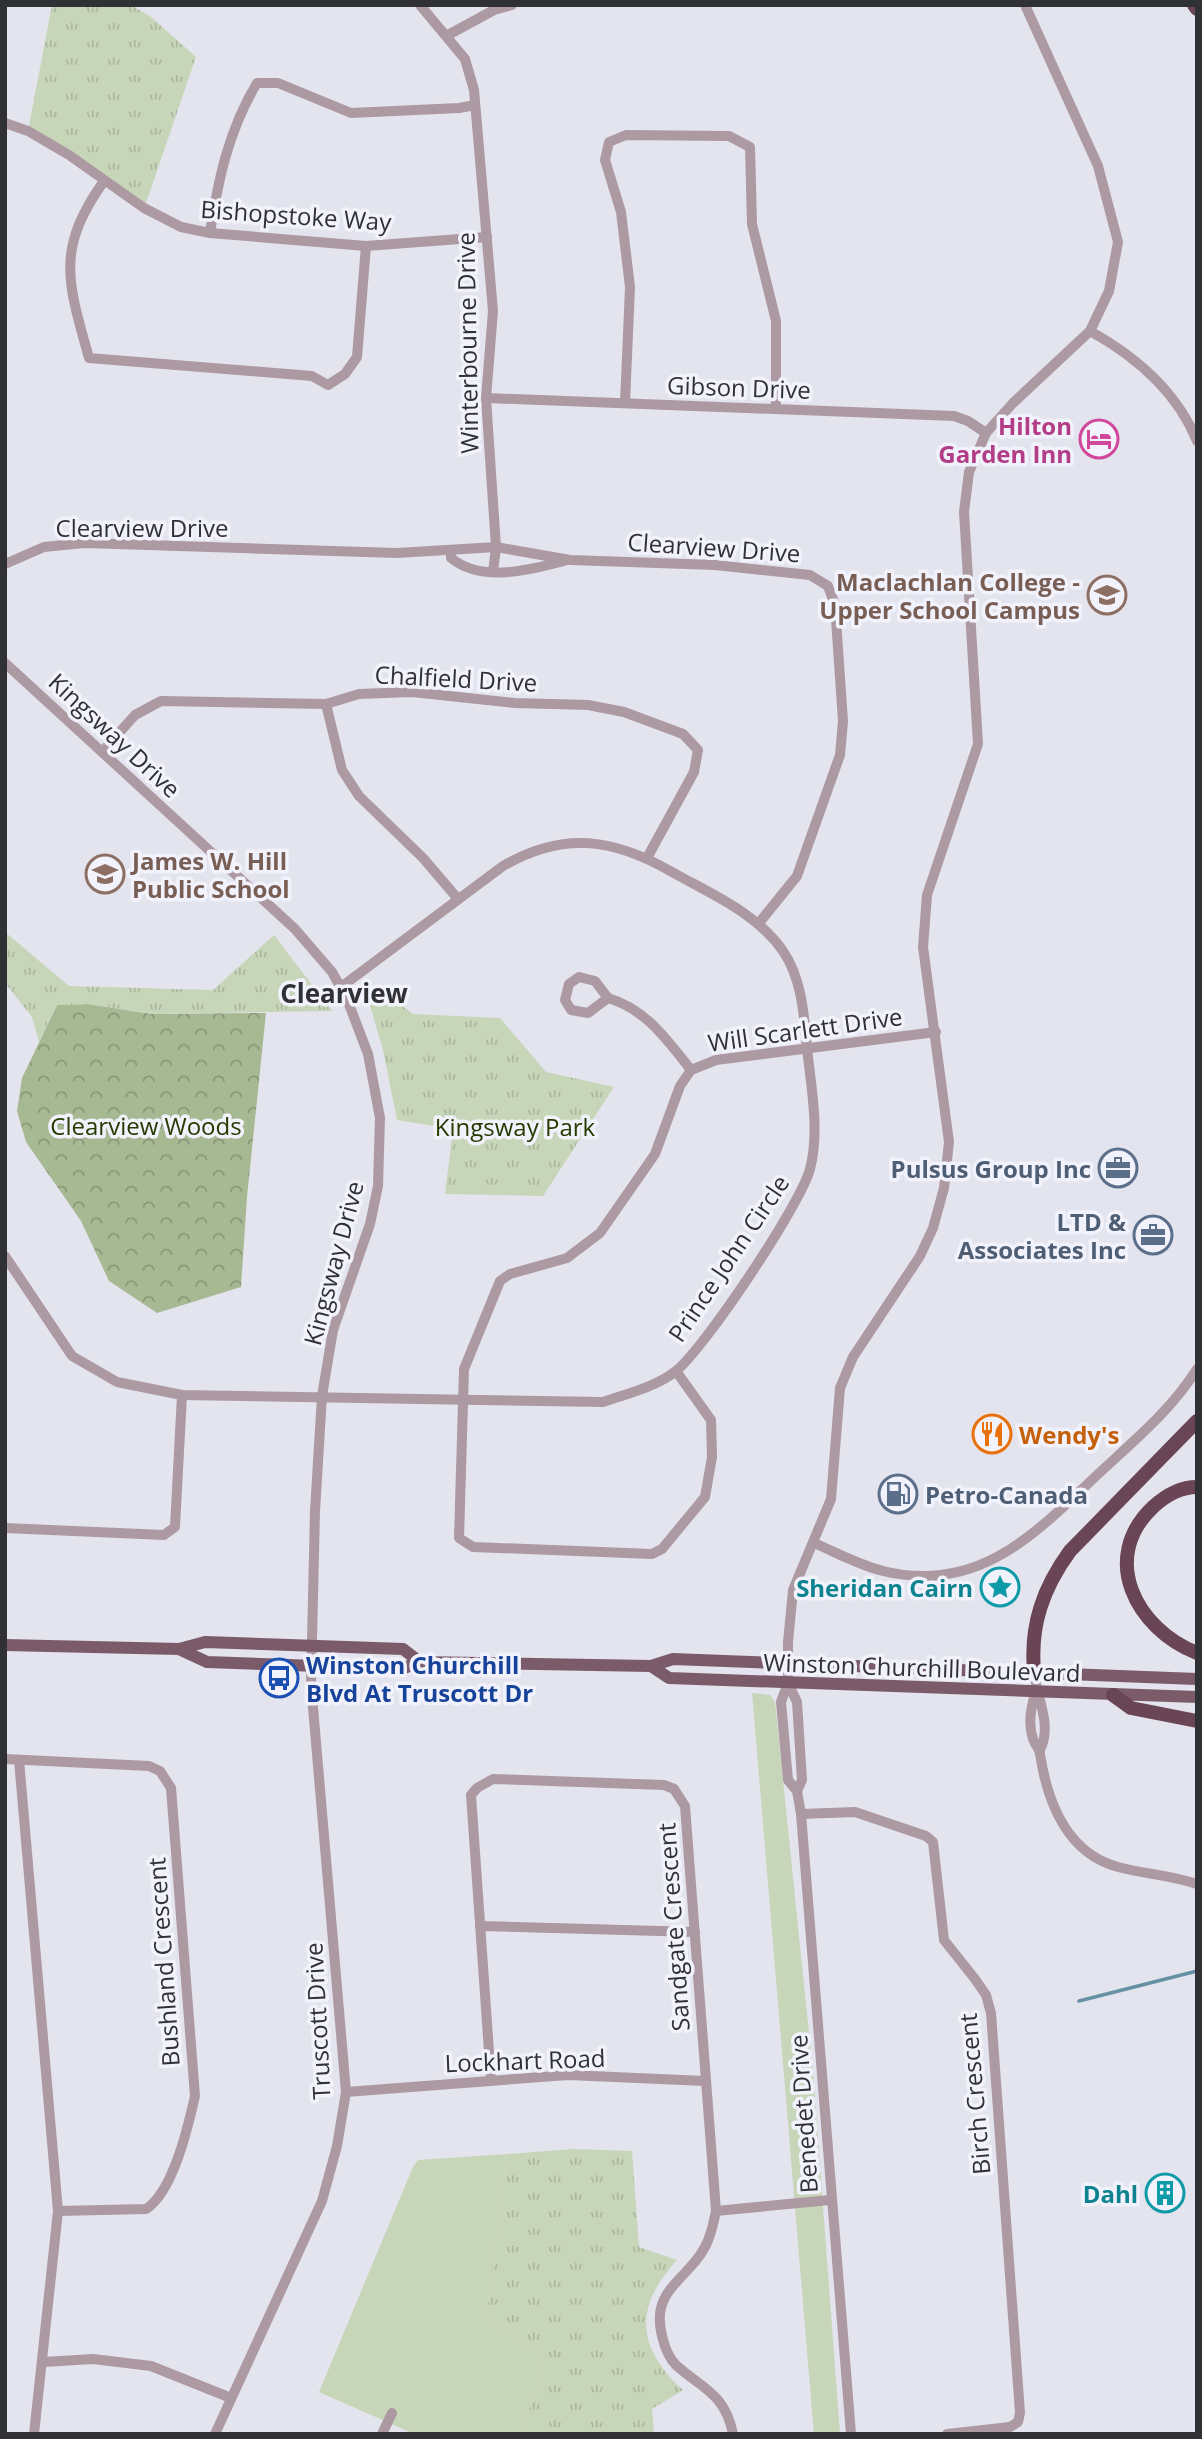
<svg xmlns="http://www.w3.org/2000/svg" width="1202" height="2439" viewBox="0 0 1202 2439" font-family="'Open Sans',sans-serif">
<style>
.green{fill:#c7d6b8}
.forest{fill:url(#forest-crowns)}
.park{fill:url(#park-tufts)}
.lines{fill:none;stroke-linecap:round;stroke-linejoin:round}
.stream{stroke:#6691a5;stroke-width:3.5}
.minor{stroke:#ac99a2;stroke-width:10}
.major{stroke:#7b5b6a;stroke-width:12}
.highway{stroke:#694556;stroke-width:14}
.labels{text-anchor:middle;dominant-baseline:central;stroke-width:7;stroke-linejoin:round;paint-order:stroke}
.street-label{font-size:24px;fill:#303134;stroke:#f1f2fb}
.hotel-label{font-size:24px;font-weight:bold;fill:#b23c85;stroke:#f1f2fb;text-anchor:end}
.education-label{font-size:24px;font-weight:bold;fill:#785e54;stroke:#f1f2fb;text-anchor:end}
.park-label{font-size:24px;fill:#263b00;stroke:#f1f2fb}
.service-label{font-size:24px;font-weight:bold;fill:#4e5e75;stroke:#f1f2fb;text-anchor:end}
.food-label{font-size:24px;font-weight:bold;fill:#c56008;stroke:#f1f2fb;text-anchor:start}
.culture-label{font-size:24px;font-weight:bold;fill:#0d838f;stroke:#f1f2fb;text-anchor:end}
.transit-label{font-size:24px;font-weight:bold;fill:#164399;stroke:#f1f2fb;text-anchor:start}
.neighbourhood-label{font-size:26px;font-weight:bold;fill:#303134;stroke:#f1f2fb}
</style>
<defs>
<pattern id="forest-crowns" width="20" height="18" patternUnits="userSpaceOnUse" patternTransform="scale(1.75)"><rect width="20" height="18" fill="#a7b993"/><path d="M2 6a3 3 0 1 1 6 0M12 15a3 3 0 1 1 6 0" fill="none" stroke="#889779"/></pattern>
<pattern id="park-tufts" width="24" height="20" patternUnits="userSpaceOnUse" patternTransform="scale(1.75)"><rect width="24" height="20" fill="#c7d6b8"/><path d="M3 7l-1-3M5 7V3M7 7l1-3M15 17l-1-3M17 17v-4M19 17l1-3" fill="none" stroke="#abb89f"/></pattern>
</defs>
<rect width="100%" height="100%" fill="#e4e4ee"/>
<g class="green">
<polygon points="752,1693 770,1695 775,1702 813,2072 840,2434 814,2434"/>
<polygon points="507,2154 486,2318 539,2352 543,2376 519,2434 414,2434 319,2392 413,2167 418,2160"/>
</g>
<polygon class="forest" points="88,1004 152,1014 266,1013 247,1197 241,1287 157,1313 109,1281 81,1221 26,1142 17,1111 22,1078 57,1005"/>
<g class="park">
<polygon points="52,5 131,5 151,17 196,57 144,209 28,131"/>
<polygon points="5,932 69,986 213,990 274,935 332,1011 152,1014 88,1004 57,1005 39,1042 32,1017 5,983"/>
<polygon points="381,990 413,1014 500,1018 546,1072 614,1087 543,1196 445,1194 453,1129 397,1120 383,1050 369,1002"/>
<path d="M573 2149 632 2151 639 2247 677 2260C634 2307 636 2347 683 2390L652 2409 654 2434H519L543 2376 539 2352 486 2318 507 2154Z"/>
</g>
<g class="lines">
<polyline class="stream" points="1079,2001 1197,1971"/>
<g class="minor">
<polyline points="420,5 465,59 474,90 493,311 486,398 496,547 493,572"/>
<polyline points="448,35 494,10 512,5"/>
<polyline points="5,123 28,131 69,155 144,208 181,227 210,233 366,246 487,237"/>
<path d="M104 181C55 250 68 282 89 358L312 376 328 385 345 374 357 357 366 246"/>
<path d="M210 233C218 180 229 129 257 83H278L351 113 459 108 475 105"/>
<path d="M1090 331C1135 356 1177 392 1197 441"/>
<polyline points="486,398 954,416 968,421 986,433"/>
<polyline points="625,403 630,287 621,212 605,160 609,142 626,135 729,136 750,147 752,224 776,321 776,409"/>
<path d="M451 550V558C481 583 530 570 564 561"/>
<polyline points="5,564 44,547 84,543 397,553 496,547 570,560 715,565 810,575 828,586 835,605 843,721 840,755 797,876 759,923"/>
<polyline points="5,663 295,929 332,972 347,999 368,1054 380,1118 378,1186 370,1224 333,1330 322,1396 315,1511 311,1684 346,2092 337,2146 322,2201 215,2434"/>
<polyline points="326,704 342,770 359,796 423,858 458,899"/>
<polyline points="102,752 135,715 161,701 326,704 359,694 412,692 515,703 588,705 624,712 683,734 698,750 694,772 647,858"/>
<polygon points="579,977 595,981 608,998 588,1013 571,1010 565,1000 569,984"/>
<path d="M608 998C646 1009 667 1040 691 1070"/>
<path d="M5 1256 72 1356 117 1382 182 1395 603 1402C626 1394 656 1387 676 1371 704 1349 801 1204 810 1169 820 1130 811 1087 807 1048 804 1015 802 979 783 951 757 913 711 894 672 872 613 838 563 831 503 866L341 987"/>
<polyline points="676,1371 711,1420 712,1457 705,1497 662,1549 652,1554 473,1547 459,1538 464,1369 500,1281 510,1274 567,1258 600,1233 655,1154 680,1086 691,1070 716,1060 936,1032"/>
<polyline points="5,1528 164,1535 175,1527 182,1395"/>
<path d="M814 1543C837 1553 859 1565 883 1571 977 1594 1033 1536 1095 1477 1131 1443 1170 1412 1197 1369"/>
<path d="M1034 1671C1036 1698 1053 1724 1040 1750"/>
<polyline points="788,1683 797,1702 802,1780 797,1791"/>
<path d="M1036 1692C1031 1706 1028 1724 1033 1739 1035 1745 1039 1748 1040 1754 1047 1800 1066 1853 1118 1867 1144 1874 1171 1875 1197 1884"/>
<path d="M5 1759 149 1766 160 1771 171 1788 195 2096C188 2127 173 2192 146 2209L58 2211"/>
<polyline points="19,1760 58,2211 34,2434"/>
<polyline points="801,1814 855,1812 926,1836 933,1842 944,1940 975,1979 986,1995 991,2013 1020,2413 1018,2422 1010,2427 947,2434"/>
<polyline points="480,1926 695,1932"/>
<path d="M491 2080 471 1795 477 1788 493 1779 664 1785 674 1789 685 1806 716 2211C713 2225 710 2240 702 2252 691 2271 666 2286 661 2308 657 2324 664 2353 676 2365 701 2388 725 2393 733 2434"/>
<polyline points="346,2092 568,2075 705,2081"/>
<polyline points="716,2211 830,2200"/>
<polyline points="44,2362 93,2359 151,2366 231,2398"/>
<polyline points="382,2434 392,2413"/>
<polyline points="851,2434 801,1814 797,1791 788,1780 781,1702 788,1683 788,1642 793,1590 831,1499 840,1388 853,1357 920,1256 933,1228 944,1188 949,1142 923,947 927,895 978,744 964,512 969,472 986,433 1013,403 1090,331 1109,291 1118,242 1098,166 1025,5"/>
</g>
<g class="major">
<polyline points="5,1645 179,1649 205,1642 403,1649 420,1662"/>
<polyline points="179,1649 207,1662 401,1669 420,1662 651,1666 673,1659 1197,1679"/>
<polyline points="651,1666 669,1678 1197,1697"/>
</g>
<g class="highway">
<polyline points="1194,5 1197,9"/>
<path d="M1197 1487C1180 1487 1165 1496 1153 1507 1099 1558 1136 1629 1197 1653"/>
<path d="M1034 1671C1030 1625 1043 1588 1070 1551L1197 1421"/>
<polyline points="1113,1695 1131,1708 1197,1721"/>
</g>
</g>
<defs>
<symbol id="hotel-ring" viewBox="-11 -11 22 22"><circle r="9.5" fill="#f1f2fb" stroke="#d1479c" stroke-width="1.5"/><path d="M-6-4.5h1.5V1H6V5H4.5V3h-9V5H-6ZM-4 0a1.8 1.8 0 1 1 3.6 0ZM.5 0V-2.5h3Q6-2.5 6 0Z" fill="#d1479c"/></symbol>
<symbol id="school-ring" viewBox="-11 -11 22 22"><circle r="9.5" fill="#f1f2fb" stroke="#8d6e63" stroke-width="1.5"/><path d="M0-5L7-2L0 1L-7-2ZM-4 1L0 2.5L4 1V4Q0 6-4 4Z" fill="#8d6e63"/></symbol>
<symbol id="office-ring" viewBox="-11 -11 22 22"><circle r="9.5" fill="#f1f2fb" stroke="#5c6f8a" stroke-width="1.5"/><path d="M-6-3h4V-5.5h4V-3h4V5H-6ZM-1-4.5V-3h2v-1.5ZM-6 0V1H6V0Z" fill="#5c6f8a"/></symbol>
<symbol id="restaurant-ring" viewBox="-11 -11 22 22"><circle r="9.5" fill="#f1f2fb" stroke="#e8710a" stroke-width="1.5"/><path d="M-5-6h1v4h1v-4h1v4h1v-4h1v5L-1.5 .5V6h-2V.5L-5-1ZM5-6V6H3V1.5H1.5Q1.5-4 5-6Z" fill="#e8710a"/></symbol>
<symbol id="fuel-ring" viewBox="-11 -11 22 22"><circle r="9.5" fill="#f1f2fb" stroke="#5c6f8a" stroke-width="1.5"/><path d="M-5.5-6h7V0h2V4h1.3V-2.5L3-4.5l.8-.8L6-3V5H2.5V1h-1V6h-7ZM-4.2-4.7v3.2H.2V-4.7Z" fill="#5c6f8a"/></symbol>
<symbol id="sight-ring" viewBox="-11 -11 22 22"><circle r="9.5" fill="#f1f2fb" stroke="#0f9aa8" stroke-width="1.5"/><path d="M0-6L1.8-2.2L6-1.7L2.9 1.2L3.7 5.4L0 3.3L-3.7 5.4L-2.9 1.2L-6-1.7L-1.8-2.2Z" fill="#0f9aa8"/></symbol>
<symbol id="bus-ring" viewBox="-11 -11 22 22"><circle r="9.5" fill="#f1f2fb" stroke="#1a4fb4" stroke-width="1.5"/><path d="M-5-6H5V4H4V6H2V4H-2V6H-4V4H-5ZM-3.5-4V0h7V-4ZM-3.5 1.2v1.5H-2V1.2ZM2 1.2v1.5H3.5V1.2Z" fill="#1a4fb4"/></symbol>
<symbol id="building-ring" viewBox="-11 -11 22 22"><circle r="9.5" fill="#f1f2fb" stroke="#0f9aa8" stroke-width="1.5"/><path d="M-4-6H4V6H1V3H-1V6H-4ZM-2.5-4.3h1.7v1.8h-1.7ZM.8-4.3h1.7v1.8H.8ZM-2.5-1h1.7V.8h-1.7ZM.8-1h1.7V.8H.8Z" fill="#0f9aa8"/></symbol>
</defs>
<g fill-rule="evenodd">
<use href="#hotel-ring" x="1077" y="417" width="44" height="44"/>
<use href="#school-ring" x="1085" y="573" width="44" height="44"/>
<use href="#school-ring" x="83" y="852" width="44" height="44"/>
<use href="#office-ring" x="1096" y="1146" width="44" height="44"/>
<use href="#office-ring" x="1131" y="1213" width="44" height="44"/>
<use href="#restaurant-ring" x="970" y="1412" width="44" height="44"/>
<use href="#fuel-ring" x="876" y="1472" width="44" height="44"/>
<use href="#sight-ring" x="978" y="1565" width="44" height="44"/>
<use href="#bus-ring" x="257" y="1656" width="44" height="44"/>
<use href="#building-ring" x="1143" y="2171" width="44" height="44"/>
</g>
<g class="labels">
<g class="street-label">
<text transform="translate(296 215) rotate(4)">Bishopstoke Way</text>
<text transform="translate(467 343) rotate(-91)">Winterbourne Drive</text>
<text transform="translate(739 387) rotate(2)">Gibson Drive</text>
<text x="142" y="527">Clearview Drive</text>
<text transform="translate(714 547) rotate(4)">Clearview Drive</text>
<text transform="translate(456 678) rotate(3)">Chalfield Drive</text>
<text transform="translate(115 735) rotate(43)">Kingsway Drive</text>
<text transform="translate(805 1029) rotate(-8)">Will Scarlett Drive</text>
<text transform="translate(728 1258) rotate(-56)">Prince John Circle</text>
<text transform="translate(333 1263) rotate(-75)">Kingsway Drive</text>
<text transform="translate(922 1667) rotate(2)">Winston Churchill Boulevard</text>
<text transform="translate(673 1927) rotate(-94)">Sandgate Crescent</text>
<text transform="translate(163 1962) rotate(-94)">Bushland Crescent</text>
<text transform="translate(317 2021) rotate(-93)">Truscott Drive</text>
<text transform="translate(525 2060) rotate(-2)">Lockhart Road</text>
<text transform="translate(974 2094) rotate(-95)">Birch Crescent</text>
<text transform="translate(803 2114) rotate(-94)">Benedet Drive</text>
</g>
<g class="hotel-label">
<text x="1072" y="425">Hilton<tspan x="1072" dy="28">Garden Inn</tspan></text>
</g>
<g class="education-label">
<text x="1080" y="581">Maclachlan College -<tspan x="1080" dy="28">Upper School Campus</tspan></text>
<text x="132" y="860" text-anchor="start">James W. Hill<tspan x="132" dy="28">Public School</tspan></text>
</g>
<g class="park-label">
<text x="146" y="1125">Clearview Woods</text>
<text x="515" y="1126">Kingsway Park</text>
</g>
<g class="service-label">
<text x="1091" y="1168">Pulsus Group Inc</text>
<text x="1126" y="1221">LTD &amp;<tspan x="1126" dy="28">Associates Inc</tspan></text>
<text x="925" y="1494" text-anchor="start">Petro-Canada</text>
</g>
<g class="food-label">
<text x="1019" y="1434">Wendy's</text>
</g>
<g class="culture-label">
<text x="973" y="1587">Sheridan Cairn</text>
<text x="1138" y="2193">Dahl</text>
</g>
<g class="transit-label">
<text x="306" y="1664">Winston Churchill<tspan x="306" dy="28">Blvd At Truscott Dr</tspan></text>
</g>
<g class="neighbourhood-label">
<text x="344" y="993">Clearview</text>
</g>
</g>
<rect width="1202" height="2439" fill="none" stroke="#303134" stroke-width="14"/>
</svg>
